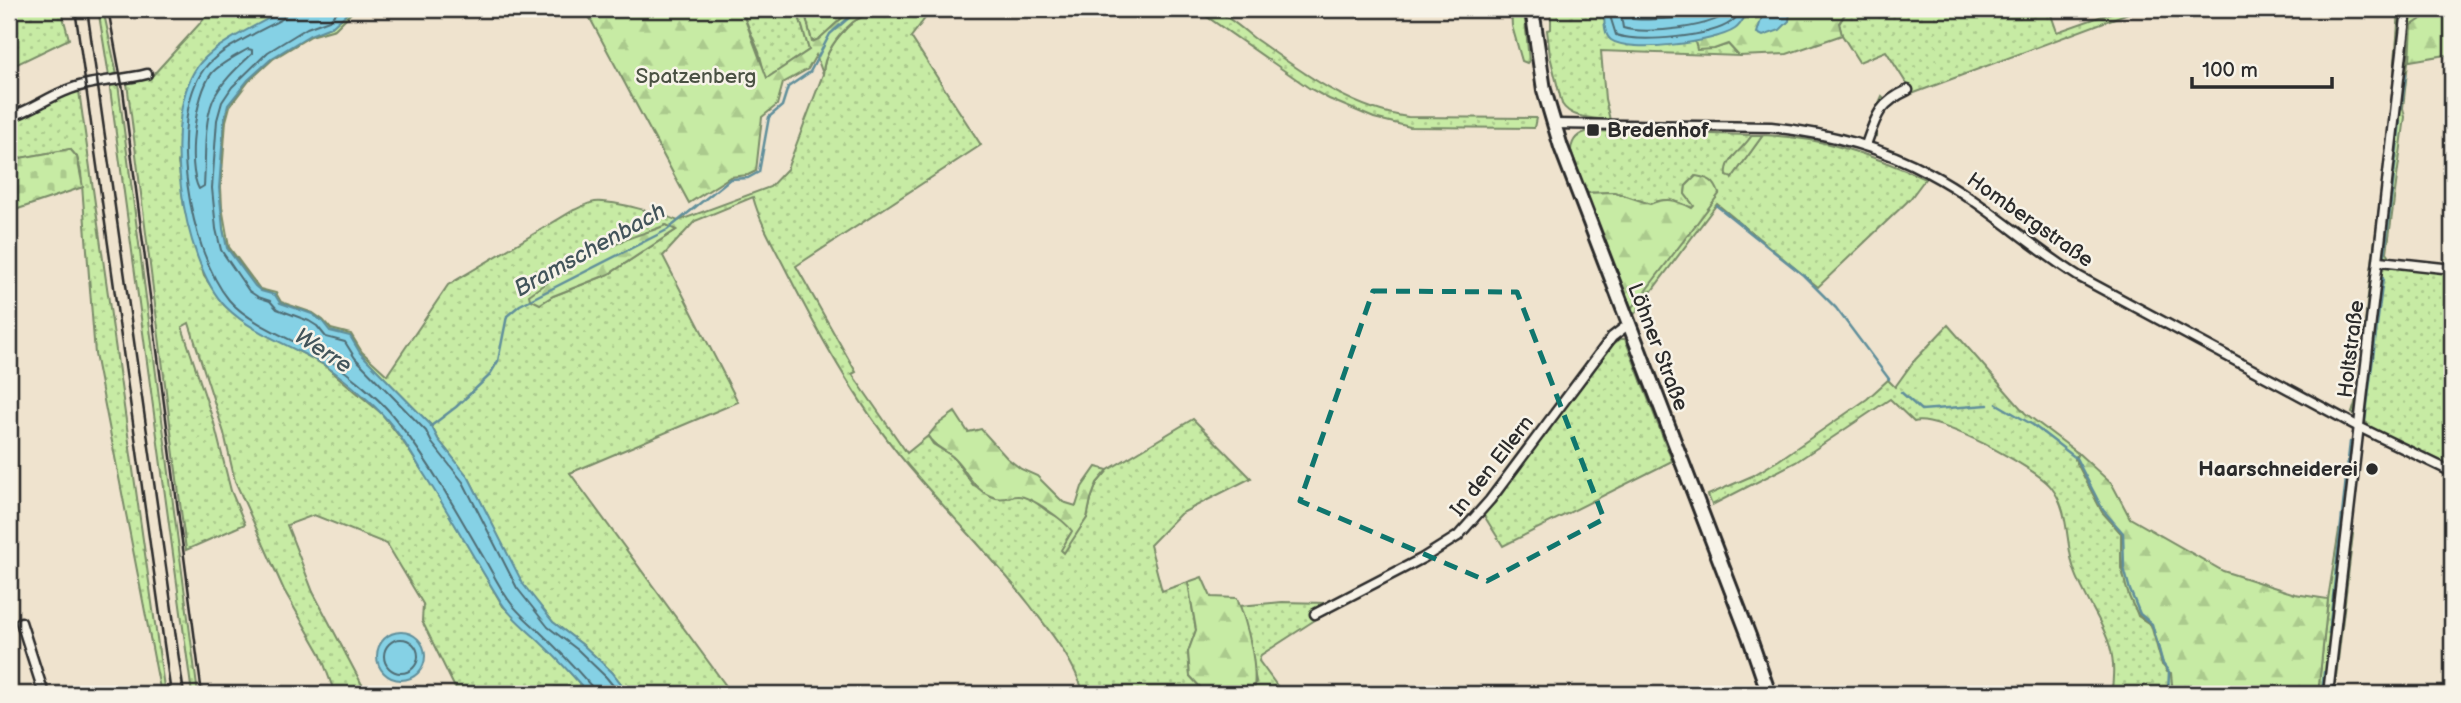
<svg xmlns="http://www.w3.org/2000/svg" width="2461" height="703" viewBox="0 0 2461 703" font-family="'Balsamiq Sans',sans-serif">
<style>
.grass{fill:url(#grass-dots);stroke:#798b68;stroke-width:2;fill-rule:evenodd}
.forest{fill:url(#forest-firs);stroke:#798b68;stroke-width:2}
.cemetery{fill:url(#cemetery-stones);stroke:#798b68;stroke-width:2}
.water{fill:#85d1e5;stroke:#618f9b;stroke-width:2}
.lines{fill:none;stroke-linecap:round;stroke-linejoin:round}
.shore{stroke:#4f6d75;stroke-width:2}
.stream{stroke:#618f9b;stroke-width:2.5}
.minor-casing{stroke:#2b2b2b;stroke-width:13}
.secondary-casing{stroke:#2b2b2b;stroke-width:18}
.minor{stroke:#f7f3e8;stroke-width:8}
.secondary{stroke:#f7f3e8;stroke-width:12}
.rail{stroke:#2b2b2b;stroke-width:2.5}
.marked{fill:none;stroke:#0f766e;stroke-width:5;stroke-dasharray:14 9;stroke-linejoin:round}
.poi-dot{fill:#2b2b2b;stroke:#f7f3e8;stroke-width:2.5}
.labels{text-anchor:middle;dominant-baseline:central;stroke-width:5;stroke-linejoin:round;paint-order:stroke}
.park-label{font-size:21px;fill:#4a5143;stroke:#f7f3e8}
.poi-label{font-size:21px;font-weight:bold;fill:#2b2b2b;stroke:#f7f3e8;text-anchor:start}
.street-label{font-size:21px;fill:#2b2b2b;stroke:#f7f3e8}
.water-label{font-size:23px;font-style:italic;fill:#42545a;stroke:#f7f3e8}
</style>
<defs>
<pattern id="grass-dots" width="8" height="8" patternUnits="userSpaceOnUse" patternTransform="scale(1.75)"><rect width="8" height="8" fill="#c7eba4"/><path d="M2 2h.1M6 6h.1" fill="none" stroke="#abca8d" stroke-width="1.8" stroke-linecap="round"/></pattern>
<pattern id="forest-firs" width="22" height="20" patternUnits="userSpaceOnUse" patternTransform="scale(1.75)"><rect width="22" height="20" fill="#c7eba4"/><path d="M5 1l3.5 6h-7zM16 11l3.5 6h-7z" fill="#abca8d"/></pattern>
<pattern id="cemetery-stones" width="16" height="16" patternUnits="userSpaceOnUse" patternTransform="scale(1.75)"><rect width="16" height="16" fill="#c7eba4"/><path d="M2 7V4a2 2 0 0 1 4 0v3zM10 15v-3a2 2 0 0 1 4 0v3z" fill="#abca8d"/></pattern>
</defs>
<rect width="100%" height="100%" fill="#efe3ce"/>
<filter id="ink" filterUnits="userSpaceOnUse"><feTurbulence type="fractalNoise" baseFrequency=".0143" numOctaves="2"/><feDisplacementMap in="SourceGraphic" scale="14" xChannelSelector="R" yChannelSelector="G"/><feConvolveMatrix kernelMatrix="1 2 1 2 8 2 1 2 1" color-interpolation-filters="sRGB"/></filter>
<g filter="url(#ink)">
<g class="grass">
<polygon points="16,9 61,9 69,39 9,68 9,11"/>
<polygon points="98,9 103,9 117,75 109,76"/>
<polygon points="209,9 286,9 214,51 178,162 184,206 204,276 224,305 243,321 324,365 381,413 402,440 438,495 503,606 552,652 589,694 579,694 574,688 555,687 546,694 458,694 422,621 423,604 387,544 314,515 287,525 313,592 367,694 335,694 320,653 284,590 235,481 224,433 189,323 182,327 214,423 231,491 245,524 186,550 127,83 153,75 204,19"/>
<path d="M352 9H355L335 29 311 36 273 59 249 81 230 106 226 121 221 187 222 207 229 247 260 289 276 293 281 302 313 313 323 320 331 329 351 334 362 352 387 375 448 285 574 210C581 207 588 203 595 202 611 200 663 214 678 221L770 187 787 169 823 74C823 54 838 35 853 22 860 17 866 17 870 9H932L911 37 981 145 796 266 856 372 852 374 907 453 928 436 933 444 952 456 973 485 1009 498 1016 495 1030 498 1047 511 1065 521 1073 531 1066 540 1087 518 1091 499 1097 483 1108 470 1193 419 1251 478 1180 514 1150 545 1162 591 1188 582 1196 630 1188 652 1190 676 1203 690 1201 694H1084C1073 659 1051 633 1029 604 994 559 954 519 917 476 864 416 822 341 786 270 774 246 760 223 753 197L695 221 663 256 738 402 570 473 732 694H629L612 672 583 645 553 622 522 584 469 478 438 439 431 425 360 353 350 336 329 331 322 321 312 314 280 303 269 293 261 291 255 286 227 247 223 229 219 188 224 121 228 105 248 80 272 58 310 35 333 26ZM666 225 676 230 609 274 553 296 540 304 649 233Z"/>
<polygon points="741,9 797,9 809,50 766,79 759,52"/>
<polygon points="804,9 852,9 819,39 812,42"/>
<path d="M1208 9C1224 12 1241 28 1254 38 1301 71 1349 109 1408 117L1536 118 1534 128 1410 127 1374 118 1329 99 1309 88 1206 16Z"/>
<path d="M1551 9H1605L1604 19 1653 46 1695 41 1696 46 1714 49 1728 44 1739 56 1601 51 1605 99 1610 120C1594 118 1571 119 1562 104L1550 56 1547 30 1551 29Z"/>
<path d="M1848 9H2049L2057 32 2122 9H2139L1901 98C1886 107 1876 118 1876 136L1865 134 1882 96 1885 99 1908 86 1886 51 1859 62 1842 35 1839 24Z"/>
<path d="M2399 9H2437L2412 26 2403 108 2405 117 2387 252 2392 259 2452 265V404L2445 464 2368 426 2367 423 2352 413C2364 379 2363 332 2368 296 2380 200 2393 105 2399 9Z"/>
<polygon points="118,84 198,694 192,694 110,89 110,85"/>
<path d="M79 91 165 694H161L95 354 81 172 77 157 70 149 9 160V119C34 113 55 98 79 91Z"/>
<path d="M1590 131 1752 135 1747 143 1732 158V178L1763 135C1821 137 1873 155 1925 179L1910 199 1818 287 1717 204 1633 316 1629 308 1719 194 1695 176 1686 186 1685 194 1695 207 1691 208C1676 200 1667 197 1650 204L1614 192 1586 193 1571 150C1572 139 1579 133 1590 131Z"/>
<path d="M1948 325 2025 413 2078 453 2075 459 2102 511 2121 533V568L2138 616 2151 625 2162 665 2171 673 2173 694H2111C2122 637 2091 617 2074 569 2065 542 2070 511 2051 487 2036 468 1936 414 1914 422L1890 399 1796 462 1712 505 1708 495 1752 476 1779 460 1867 399 1888 380 1895 387 1913 362Z"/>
<polygon points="1621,339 1625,339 1672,461 1503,546 1483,514 1462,535 1335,607 1261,655 1259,661 1283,694 1253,694 1256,681 1240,606 1282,602 1326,603 1336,599 1440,545 1461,528 1479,508 1606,340 1613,344"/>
<polygon points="2339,530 2353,534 2334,694 2318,694 2328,599"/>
</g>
<g class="forest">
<path d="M585 9H741L767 78 809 50 797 9H804L812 42 819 39 852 9H870C866 17 860 17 853 22 838 35 823 54 823 74L816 55 808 69 783 83 777 105 762 117 756 171 748 175 730 177 689 203Z"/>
<polygon points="1511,9 1524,9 1529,61 1527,63 1522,61 1512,26"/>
<polygon points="1748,9 1848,9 1839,23 1842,35 1787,54 1739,56 1728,44 1714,49 1697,50 1695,41 1718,36 1748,11"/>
<polygon points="2437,9 2452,9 2452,54 2410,61 2412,25"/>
<path d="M1752 135H1763L1732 178 1727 176C1724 159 1744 149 1752 135Z"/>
<path d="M1696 176C1709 178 1715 181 1719 194L1634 306 1629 308 1586 193 1614 192 1650 204C1667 197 1676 200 1692 208L1694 206 1685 194 1686 186Z"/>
<path d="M666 225 676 230 609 274 553 296 540 304 530 299 529 295C558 273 591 254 625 240 638 234 653 231 666 225Z"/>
<path d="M955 412 968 432 981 429 1007 458 1021 469 1037 476 1063 502 1076 506 1082 487 1096 467 1108 470 1097 483 1091 499 1087 518 1064 553 1061 550 1072 531C1065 521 1031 496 1018 496 1011 496 1004 500 996 498 973 492 968 471 953 457 944 449 934 447 928 436L937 425Z"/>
<path d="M2078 453 2112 484 2130 518 2223 571 2295 594 2328 599 2318 694H2173L2171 673 2167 672C2158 658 2158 636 2151 625 2147 620 2141 619 2138 614 2122 590 2121 561 2121 533L2102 512 2075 459Z"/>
<path d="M1202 577 1211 597 1237 598C1247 623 1259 667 1253 694H1201L1203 690 1190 676 1188 652 1196 630 1188 582Z"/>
</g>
<polygon class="cemetery" points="70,149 77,157 83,187 9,212 9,160"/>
<g class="water">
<path d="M286 9H352L333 26 310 35 272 58 248 80 228 105 224 121 219 188 223 229 227 248 255 286 261 291 275 295 280 303 312 314 322 321 330 331 350 336 360 353 431 425 438 439 469 478 523 584 553 622 583 645 612 672 629 694H589C574 677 559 660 542 644 529 631 511 618 501 602 474 559 450 514 422 471 410 451 398 431 382 414 369 400 338 373 321 363 290 345 252 333 226 307 182 263 158 111 201 62 218 42 262 23 286 9Z"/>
<path d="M1605 9H1748V11C1744 18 1741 25 1735 29 1716 42 1630 54 1611 40 1603 34 1604 18 1605 9Z"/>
<polygon points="1764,10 1790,13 1789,21 1780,30 1763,36 1757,33"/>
<circle cx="401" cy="656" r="24"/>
</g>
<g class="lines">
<g class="shore">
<path d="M288 9 284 18C261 31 220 48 204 69 166 120 190 253 229 300 248 323 297 342 324 357 340 366 377 397 389 411 425 454 453 505 481 553 490 568 498 585 508 599 517 613 533 625 545 637 562 653 577 670 592 687L594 694"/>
<polyline points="340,9 329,20 307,28 268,52 232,87 222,102 217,120 212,188 216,229 221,250 249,291 258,297 270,301 277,309 309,321 317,326 326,337 345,342 355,358 426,431 432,443 463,482 517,588 548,627 578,650 606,677 620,694"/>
<path d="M1611 9V19L1616 35C1640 43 1711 37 1731 22 1736 19 1739 14 1741 9"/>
<path d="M1620 9 1623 28C1645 35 1717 28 1731 9"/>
<path d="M1631 9 1632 19C1658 21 1691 18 1715 9"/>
<path d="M248 49 252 50V54C238 67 221 82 213 100 203 125 206 159 204 186L199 189C186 165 195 94 212 73 221 63 236 56 248 49Z"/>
<circle cx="401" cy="656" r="17"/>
</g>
<g class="stream">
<polyline points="2401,109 2406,74"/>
<polyline points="1717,206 1803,275 1836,308 1889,379"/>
<polyline points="2385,254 2400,121"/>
<polyline points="1901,392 1921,410 1988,405"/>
<polyline points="1997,404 2033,425 2076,458 2103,510 2123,533 2124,568 2130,590 2140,614 2152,624 2163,664 2169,672 2168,694"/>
<polyline points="2365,421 2383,278"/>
<polyline points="431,426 456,407 489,376 498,361 507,316 520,305 667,230 730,179 748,178 759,172 769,117 782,106 788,87 810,72 830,34 859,9"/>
<polyline points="2329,633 2350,442"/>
<polyline points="2322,694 2324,672"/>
</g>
<defs>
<g id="minor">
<path d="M9 117C30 111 45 99 65 91 90 80 121 81 147 74"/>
<path d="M1553 124 1771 127C1827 133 1880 146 1929 173 1982 201 2027 244 2078 276L2359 427 2452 472"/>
<path d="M1866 145C1876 116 1879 103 1908 90"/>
<polyline points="2380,261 2452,269"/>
<polyline points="1315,614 1423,558 1458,536 1490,500 1612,337 1629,324"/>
<polyline points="21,622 44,694"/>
<polyline points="2328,694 2407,9"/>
</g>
<polyline id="secondary" points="1532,9 1544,90 1561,147 1749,636 1769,694"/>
</defs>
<use href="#minor" class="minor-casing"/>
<use href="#secondary" class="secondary-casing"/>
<use href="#minor" class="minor"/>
<use href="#secondary" class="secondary"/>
<g class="rail">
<polyline points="75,9 171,694"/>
<polyline points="87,9 184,694"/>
<polyline points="108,9 123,90 202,694"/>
</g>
</g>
</g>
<path class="marked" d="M1373 291 1517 292 1604 519 1487 581 1300 501Z"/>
<g class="poi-dot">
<rect x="1586" y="123" width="14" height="14" rx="3.5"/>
<circle cx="2372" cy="469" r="7"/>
</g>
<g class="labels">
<g class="park-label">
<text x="696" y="76">Spatzenberg</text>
</g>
<g class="poi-label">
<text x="1607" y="130">Bredenhof</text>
<text x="2358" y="469" text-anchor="end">Haarschneiderei</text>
</g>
<g class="street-label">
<text transform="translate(2030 220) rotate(35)">Hombergstraße</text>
<text transform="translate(1658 347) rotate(69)">Löhner Straße</text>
<text transform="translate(2351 349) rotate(-83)">Holtstraße</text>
<text transform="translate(1492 466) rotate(-52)">In den Ellern</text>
</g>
<g class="water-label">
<text transform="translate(590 250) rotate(-29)">Bramschenbach</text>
<text transform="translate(323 351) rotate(33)">Werre</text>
</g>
</g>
<rect width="2461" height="703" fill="none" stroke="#f7f3e8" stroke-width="35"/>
<rect x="18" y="18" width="2426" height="668" fill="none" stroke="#2b2b2b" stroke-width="2.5" filter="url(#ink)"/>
<path d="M2192 77v10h140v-10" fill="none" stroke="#2b2b2b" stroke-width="3.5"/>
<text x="2202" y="77" font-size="21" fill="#2b2b2b" stroke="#f7f3e8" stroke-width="5" paint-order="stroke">100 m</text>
</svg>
